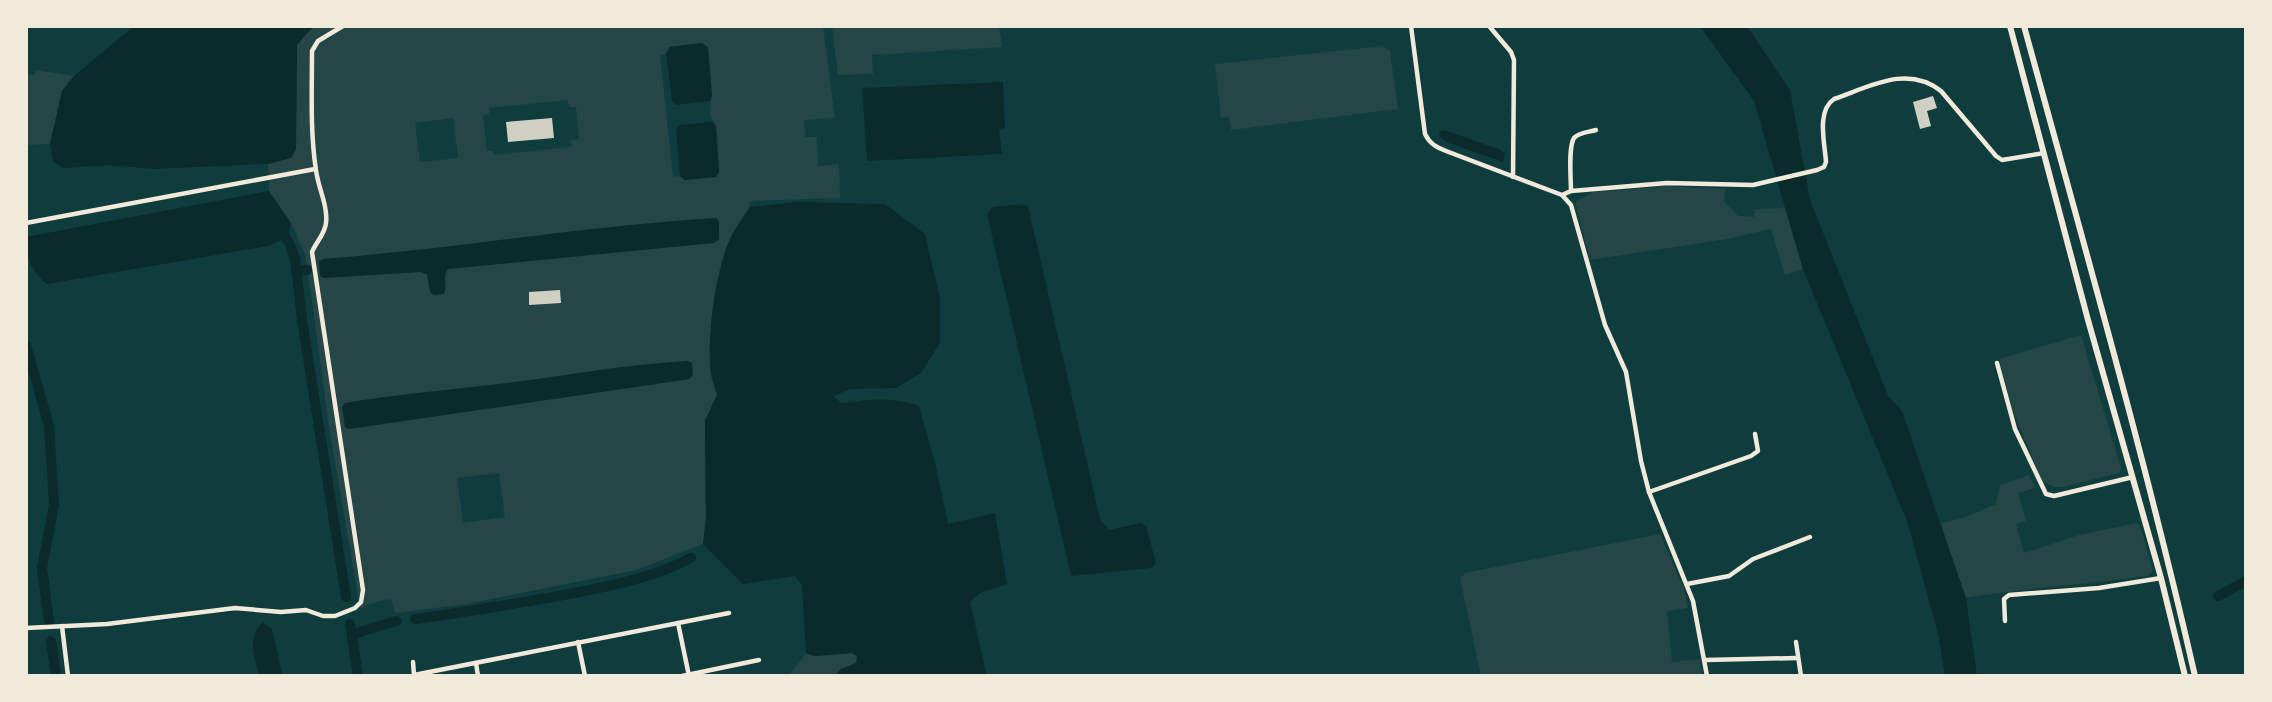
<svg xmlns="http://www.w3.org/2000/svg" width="2272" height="702" viewBox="0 0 2272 702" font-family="'PT Sans Narrow',sans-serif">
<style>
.green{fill:#244646;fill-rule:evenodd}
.water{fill:#0a2a2b}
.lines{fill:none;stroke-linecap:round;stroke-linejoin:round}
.canal{stroke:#0a2a2b;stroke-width:10}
.building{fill:#cfcfc3}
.minor{stroke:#f1e9da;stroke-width:4.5}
.secondary{stroke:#f1e9da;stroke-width:6}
</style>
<rect width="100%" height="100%" fill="#0f3d3e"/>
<g class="green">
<path d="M316 26H823L835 118 804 120 805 137H817L818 166 839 164 840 198 750 201C750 215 736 226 730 239 713 283 703 350 717 395L705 421 706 518 703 544 636 570 467 604 395 613 391 599 379 601 360 608 328 420 306 257 291 223 269 191 268 164 291 158 296 149 297 44 310 30ZM702 43 712 96C708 104 710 119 716 126L719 172 685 180 680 176 673 177 660 55 666 54 670 47ZM568 100 569 107H576L579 139 571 140 572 147 494 155 493 151H487L483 115 489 114V108ZM453 118 458 158 420 162 415 123ZM499 473 505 517 463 523 457 478Z"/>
<polygon points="832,26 999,26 1002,47 872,55 873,74 838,75"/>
<polygon points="1383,46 1390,51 1398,109 1231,130 1229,117 1221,118 1215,64"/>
<polygon points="36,70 74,76 62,91 50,144 26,145 26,74 34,75"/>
<polygon points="1668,186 1725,189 1724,201 1738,216 1754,217 1755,209 1785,208 1803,269 1785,275 1771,229 1727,239 1590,260 1575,202 1594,192"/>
<polygon points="2081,335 2121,468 2119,473 2063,487 2054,487 2042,481 2013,411 1999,359"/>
<path d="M2029 475 2035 488 2018 493 2026 521 2016 524 2024 553 2079 535 2136 523 2140 525 2153 571 2148 576C2087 584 2026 588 1966 598L1940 524 1968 516 1996 504 2000 485Z"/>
<polygon points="1660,534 1684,588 1688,608 1667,611 1672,662 1700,659 1702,676 1481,676 1460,578 1465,573"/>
<polygon points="806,653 814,656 852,653 857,656 856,663 841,669 835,676 784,676 791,673"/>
</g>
<g class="water">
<polygon points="134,26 316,26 310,30 297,45 296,149 291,158 268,164 152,169 110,165 64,168 53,162 50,144 62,91 74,76"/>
<polygon points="1700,26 1747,26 1790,90 1810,200 1888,396 1902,411 1966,598 1977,676 1945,676 1938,633 1907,521 1803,269 1754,101"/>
<polygon points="702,43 708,47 712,96 710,101 676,105 672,101 666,54 670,47"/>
<polygon points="1003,82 1005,128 999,129 1002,154 867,161 862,88"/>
<polygon points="712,122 716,126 719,172 716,177 685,180 680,176 676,130 680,125"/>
<polygon points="1444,130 1501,150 1505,154 1503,162 1446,142 1440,137 1439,132"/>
<path d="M269 191 291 223 288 237 268 246 47 284C31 272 26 257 26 237Z"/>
<path d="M797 202 885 204 925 234 940 299V343L921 373 896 388 850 389 834 396 841 403C872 400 889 396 919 406L936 467 948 524 995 513 1007 584 980 593 970 602 987 676H835L841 669 856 663 857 656 852 653 814 656 806 653 802 585 795 576 743 584 703 544 706 518 705 421 717 395C715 388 712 381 711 374 706 340 716 265 732 235 737 225 744 216 750 207Z"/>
<polygon points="1020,204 1028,206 1100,519 1109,530 1141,523 1146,526 1156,563 1152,568 1071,576 987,214 993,207"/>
<path d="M716 218 719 221V239L714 243 448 269C442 277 448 286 444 294L434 295 430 292 427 274 420 272 324 278 320 276 319 261 323 259C454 249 584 226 716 218Z"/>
<path d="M688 361 692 363 693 375 690 379 349 429 345 427 342 407 345 403C398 394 452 390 506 383 567 376 627 364 688 361Z"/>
<path d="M263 622 272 629 283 676H259C255 655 246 639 263 622Z"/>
</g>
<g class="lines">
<g class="canal">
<polyline points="279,227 290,245 295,258 302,320 346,597"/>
<polyline points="296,271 307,270"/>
<polyline points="26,345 49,426 54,505 42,568 49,623"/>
<polyline points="2218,596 2246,581"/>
<path d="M415 619C462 613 507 605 553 597 600 588 649 580 691 558"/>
<polyline points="350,624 358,676"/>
<polyline points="352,637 362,631 397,621"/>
<polyline points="51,641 56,676"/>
</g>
</g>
<g class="building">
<polygon points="1933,96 1937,108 1927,111 1931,126 1920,129 1913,102"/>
<polygon points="552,118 554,138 508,142 506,122"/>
<polygon points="560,290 561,303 529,305 529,292"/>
</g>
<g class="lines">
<g class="minor">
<path d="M1411 26 1425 134C1430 144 1436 147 1446 151L1562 195 1571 205 1605 325 1626 372 1641 461 1649 492 1693 601 1707 676"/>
<polyline points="1489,26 1511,52 1514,60 1513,177"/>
<path d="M1571 191C1571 180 1568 147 1574 138 1578 133 1589 132 1596 130"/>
<path d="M1562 195 1571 191 1667 183 1753 185 1817 170 1824 167 1826 162C1825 144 1816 111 1834 99 1869 87 1907 64 1941 91L1996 156 2002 160 2044 153"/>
<polyline points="26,223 315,169"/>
<polyline points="1997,363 2015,429 2046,494 2054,496 2133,477"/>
<polyline points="1649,492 1751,456 1758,451 1755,434"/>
<polyline points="1687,584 1729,576 1753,559 1810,537"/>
<polyline points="2005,621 2004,599 2009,595 2099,588 2161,578"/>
<polyline points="678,623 689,676"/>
<polyline points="62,626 68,676"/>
<path d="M26 628 107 624 235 608 281 612 306 610 323 616H335L355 608 361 602 363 590 312 252C316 242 325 234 326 223 328 205 318 188 316 170 310 132 312 90 312 51L318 41 343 26"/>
<polyline points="578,642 585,676"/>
<polyline points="1796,642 1801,676"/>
<polyline points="1705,660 1797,658"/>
<polyline points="413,662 414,675"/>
<polyline points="476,663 478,676"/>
<polyline points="414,675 729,613"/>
<polyline points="682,676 759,660"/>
</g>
<g class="secondary">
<polyline points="2010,26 2088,320 2161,578 2185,676"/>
<path d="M2024 26C2083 242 2145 457 2195 676"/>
</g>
</g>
<rect width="2272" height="702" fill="none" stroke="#f1e9da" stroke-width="56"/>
</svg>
